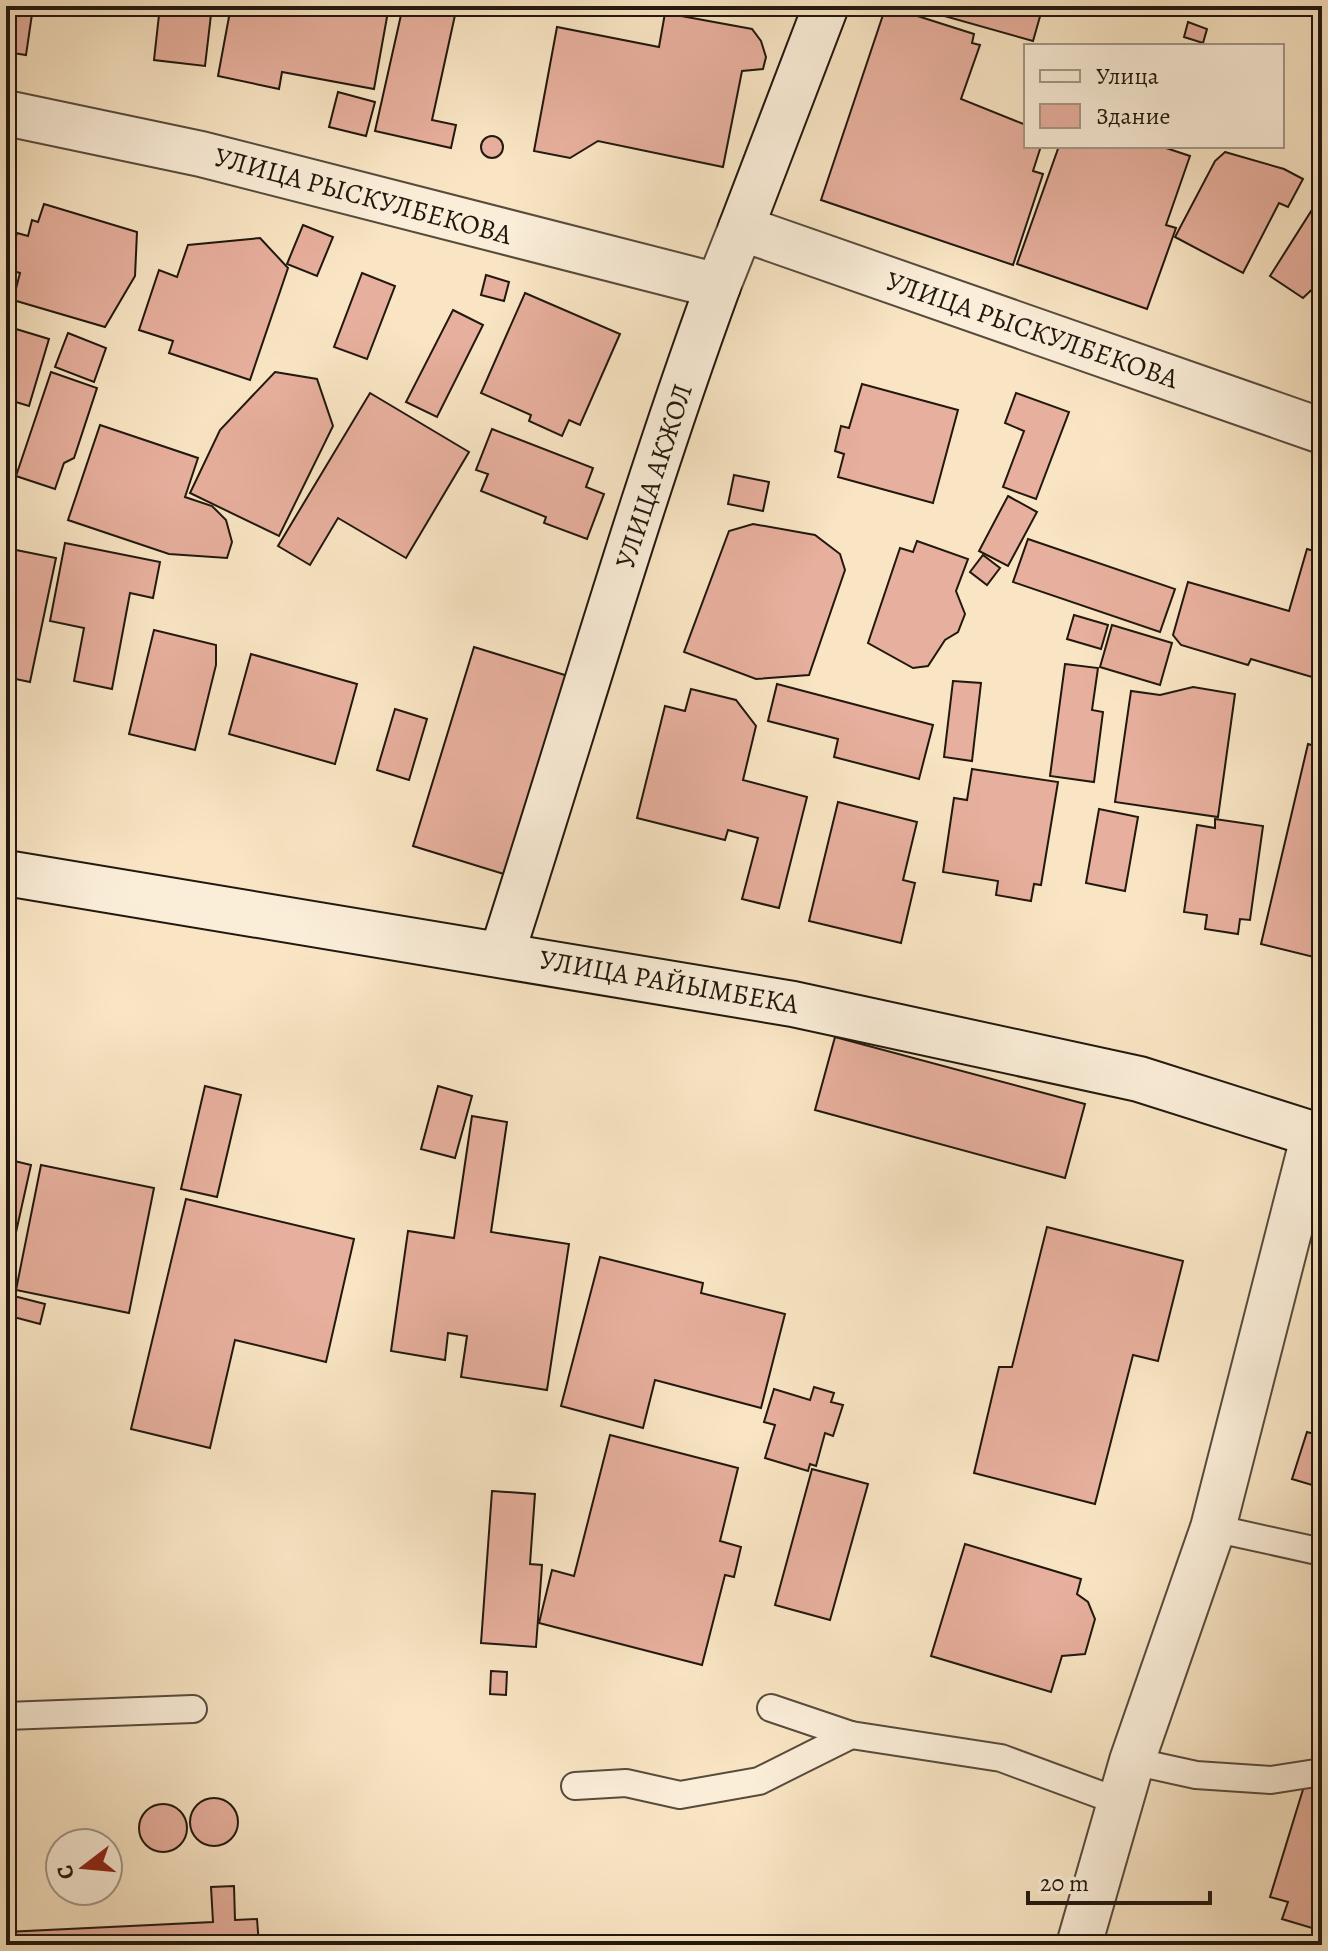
<svg xmlns="http://www.w3.org/2000/svg" width="1328" height="1951" viewBox="0 0 1328 1951" font-family="Alegreya,serif">
<style>
.building{fill:#e7af9d;stroke:#21180e;stroke-width:2}
.lines{fill:none;stroke-linecap:round;stroke-linejoin:round}
.lane-casing{stroke:#574b3c;stroke-width:30}
.street-casing{stroke:#574b3c;stroke-width:48}
.secondary-casing{stroke:#21180e;stroke-width:48}
.lane{stroke:#fbeed9;stroke-width:26}
.street{stroke:#fbeed9;stroke-width:44}
.secondary{stroke:#fbeed9;stroke-width:44}
.labels{text-anchor:middle;dominant-baseline:central;stroke-width:7;stroke-linejoin:round;paint-order:stroke}
.street-label{font-size:28px;fill:#21180e;stroke:#fbeed9}
</style>
<rect width="100%" height="100%" fill="#f9e5c4"/>
<filter id="stains"><feTurbulence type="fractalNoise" baseFrequency=".0025" numOctaves="4"/><feColorMatrix values="0 0 0 0 .2 0 0 0 0 .09 0 0 0 0 .02 0 0 0 .5 -.17"/></filter>
<radialGradient id="worn" r=".72"><stop offset=".6" stop-color="#630" stop-opacity="0"/><stop offset="1" stop-color="#630" stop-opacity=".3"/></radialGradient>
<g class="building">
<polygon points="6,6 42,6 41,15 32,14 26,55 6,52"/>
<polygon points="160,6 212,6 205,66 154,60"/>
<polygon points="231,6 389,6 374,89 282,72 279,89 218,76"/>
<polygon points="403,6 457,6 432,120 456,125 451,148 375,131"/>
<polygon points="886,6 974,34 972,43 980,45 961,99 1026,125 1026,146 1041,146 1033,171 1043,174 1013,265 821,200"/>
<polygon points="909,6 1043,6 1033,41"/>
<polygon points="665,13 752,29 761,41 766,57 763,69 742,71 723,167 598,141 570,158 534,151 557,27 659,47"/>
<polygon points="1188,22 1207,29 1203,43 1184,37"/>
<polygon points="338,92 375,102 366,136 329,127"/>
<circle cx="492" cy="147" r="11"/>
<polygon points="1059,146 1160,146 1190,156 1166,225 1176,228 1147,309 1017,264"/>
<polygon points="1225,152 1284,169 1303,179 1288,207 1279,203 1243,273 1175,237 1215,161"/>
<polygon points="1322,194 1322,280 1303,298 1270,276"/>
<polygon points="44,204 137,232 135,276 105,327 13,300 20,273 6,269 17,233 28,236 32,220 38,222"/>
<polygon points="303,225 333,237 317,276 287,264"/>
<polygon points="260,238 288,268 250,380 169,353 173,341 139,330 159,270 177,277 188,245"/>
<polygon points="362,273 395,286 367,359 334,347"/>
<polygon points="486,275 509,282 504,301 481,295"/>
<polygon points="525,293 620,334 580,425 569,420 562,436 529,421 531,415 481,393"/>
<polygon points="453,310 483,325 437,417 406,402"/>
<polygon points="6,326 49,339 29,406 6,399"/>
<polygon points="68,333 106,348 94,382 55,367"/>
<polygon points="51,372 97,388 74,458 64,463 55,489 16,476"/>
<polygon points="275,372 317,379 333,426 279,536 190,493 220,430"/>
<polygon points="862,384 958,410 933,503 838,477 844,454 835,451 841,426 849,428"/>
<polygon points="370,393 469,452 406,558 338,518 310,565 278,546"/>
<polygon points="1016,393 1069,412 1036,499 1003,487 1024,431 1005,423"/>
<polygon points="100,425 198,458 185,497 212,506 226,520 232,542 227,558 169,554 68,520"/>
<polygon points="492,429 593,468 586,487 604,494 587,539 544,523 546,517 481,491 488,474 476,470"/>
<polygon points="734,475 769,482 763,511 728,504"/>
<polygon points="1008,496 1037,512 1008,566 979,551"/>
<polygon points="753,524 815,535 840,554 845,570 809,675 756,679 684,652 729,531"/>
<polygon points="1028,539 1175,589 1160,632 1013,582"/>
<polygon points="917,541 968,559 956,591 965,614 958,632 945,640 928,666 913,668 868,643 900,548 913,552"/>
<polygon points="65,543 160,562 153,598 130,593 112,689 74,681 84,628 50,621"/>
<polygon points="6,548 56,558 30,682 6,677"/>
<polygon points="1307,549 1322,553 1322,680 1251,659 1248,665 1181,645 1173,635 1188,582 1289,611"/>
<polygon points="983,555 1000,568 987,585 970,572"/>
<polygon points="1074,615 1108,625 1101,649 1067,639"/>
<polygon points="1112,625 1172,643 1160,685 1100,667"/>
<polygon points="154,630 216,645 216,665 195,750 129,734"/>
<polygon points="474,647 568,676 507,875 413,846"/>
<polygon points="251,654 357,684 335,764 229,734"/>
<polygon points="1065,664 1098,668 1092,710 1103,712 1094,782 1050,776"/>
<polygon points="953,681 981,683 972,761 944,757"/>
<polygon points="777,684 933,725 919,779 834,757 838,739 768,721"/>
<polygon points="1193,687 1235,694 1218,817 1115,802 1131,691 1160,695"/>
<polygon points="691,689 736,700 756,726 743,780 807,797 779,908 742,899 758,838 728,830 725,840 637,818 665,706 685,711"/>
<polygon points="395,709 427,719 409,780 377,770"/>
<polygon points="1308,744 1322,748 1322,959 1261,944"/>
<polygon points="972,769 1058,782 1041,885 1034,884 1031,901 996,895 998,881 943,872 954,798 967,800"/>
<polygon points="838,802 917,822 903,880 915,883 901,943 809,921"/>
<polygon points="1099,809 1138,817 1125,891 1086,883"/>
<polygon points="1215,819 1263,826 1250,920 1240,919 1238,934 1205,929 1207,915 1184,912 1197,825 1215,828"/>
<polygon points="835,1037 1085,1104 1065,1178 815,1110"/>
<polygon points="205,1086 241,1095 217,1197 181,1189"/>
<polygon points="438,1086 472,1096 455,1158 421,1149"/>
<polygon points="472,1116 507,1122 491,1232 569,1244 547,1390 461,1377 467,1336 448,1333 445,1360 391,1351 408,1231 454,1238"/>
<polygon points="6,1159 31,1165 6,1277"/>
<polygon points="41,1165 154,1188 129,1313 16,1290"/>
<polygon points="186,1199 354,1239 326,1362 235,1340 210,1448 131,1429"/>
<polygon points="1047,1227 1183,1261 1158,1361 1133,1355 1095,1504 974,1473 999,1367 1012,1367"/>
<polygon points="600,1257 703,1283 701,1293 785,1314 761,1408 655,1380 643,1428 561,1406"/>
<polygon points="6,1294 45,1304 40,1324 6,1315"/>
<polygon points="814,1387 834,1393 831,1402 843,1405 833,1436 825,1433 816,1466 810,1464 808,1471 765,1458 775,1425 764,1422 774,1389 810,1400"/>
<polygon points="1307,1432 1322,1436 1322,1488 1292,1479"/>
<polygon points="610,1435 738,1468 720,1541 741,1547 734,1577 725,1575 702,1665 539,1623 552,1570 574,1576"/>
<polygon points="812,1469 868,1484 830,1620 775,1605"/>
<polygon points="492,1491 535,1494 530,1564 542,1565 536,1647 481,1643"/>
<polygon points="1322,1491 1322,1520 1313,1517"/>
<polygon points="965,1544 1081,1579 1077,1594 1088,1602 1095,1619 1085,1654 1062,1656 1051,1692 931,1656"/>
<polygon points="491,1671 507,1672 506,1695 490,1694"/>
<polygon points="1320,1777 1322,1778 1322,1931 1282,1919 1288,1902 1270,1897 1305,1783 1318,1787"/>
<circle cx="214" cy="1822" r="24"/>
<circle cx="163" cy="1828" r="24"/>
<polygon points="234,1886 235,1920 257,1919 259,1945 6,1945 6,1932 213,1922 211,1887"/>
</g>
<g class="lines">
<defs>
<g id="lane">
<polyline points="1213,1528 1322,1552"/>
<polyline points="771,1708 851,1735"/>
<polyline points="6,1716 193,1709"/>
<polyline points="1132,1761 1196,1775 1271,1780 1322,1772"/>
<polyline points="575,1786 626,1783 680,1795 759,1781 851,1735 1001,1758 1120,1802"/>
</g>
<g id="street">
<polyline points="6,113 201,154 718,286 741,228 1322,431"/>
<polyline points="1079,1945 1132,1761 1213,1528 1314,1134"/>
</g>
<g id="secondary">
<polyline points="741,228 826,6"/>
<polyline points="6,873 793,1004 1139,1079 1322,1137"/>
<path d="M502 953C574 730 638 505 718 286"/>
</g>
</defs>
<use href="#lane" class="lane-casing"/>
<use href="#street" class="street-casing"/>
<use href="#secondary" class="secondary-casing"/>
<use href="#lane" class="lane"/>
<use href="#street" class="street"/>
<use href="#secondary" class="secondary"/>
</g>
<g class="labels">
<g class="street-label">
<text transform="translate(363 196) rotate(15)">УЛИЦА РЫСКУЛБЕКОВА</text>
<text transform="translate(1032 330) rotate(19)">УЛИЦА РЫСКУЛБЕКОВА</text>
<text transform="translate(654 476) rotate(-72)">УЛИЦА АКЖОЛ</text>
<text transform="translate(669 982) rotate(10)">УЛИЦА РАЙЫМБЕКА</text>
</g>
</g>
<rect width="1328" height="1951" fill="none" stroke="#f9e5c4" stroke-width="32"/>
<rect x="8" y="8" width="1312" height="1935" fill="none" stroke="#21180e" stroke-width="4"/>
<rect x="16" y="16" width="1296" height="1919" fill="none" stroke="#21180e" stroke-width="2"/>
<rect x="1024" y="44" width="260" height="104" fill="#fbeed9" stroke="#a49888" stroke-width="2"/>
<rect x="1040" y="70" width="40" height="12" fill="#fbeed9" stroke="#a49888" stroke-width="2"/>
<text x="1096" y="84" font-size="24" fill="#21180e">Улица</text>
<rect x="1040" y="104" width="40" height="24" fill="#e7af9d" stroke="#a49888" stroke-width="2"/>
<text x="1096" y="124" font-size="24" fill="#21180e">Здание</text>
<g transform="translate(84 1867) rotate(254)"><circle r="38" fill="#fbeed9" stroke="#a49888" stroke-width="2"/>
<path d="M0-6L14 30L0 20L-14 30Z" fill="#8f2418"/>
<text y="-12" font-size="22" font-weight="bold" text-anchor="middle" fill="#21180e">С</text>
</g>
<path d="M1028 1891v12h182v-12" fill="none" stroke="#21180e" stroke-width="4"/>
<text x="1040" y="1891" font-size="24" fill="#21180e" stroke="#fbeed9" stroke-width="6" paint-order="stroke">20 m</text>
<rect width="100%" height="100%" filter="url(#stains)"/>
<rect width="100%" height="100%" fill="url(#worn)"/>
</svg>
